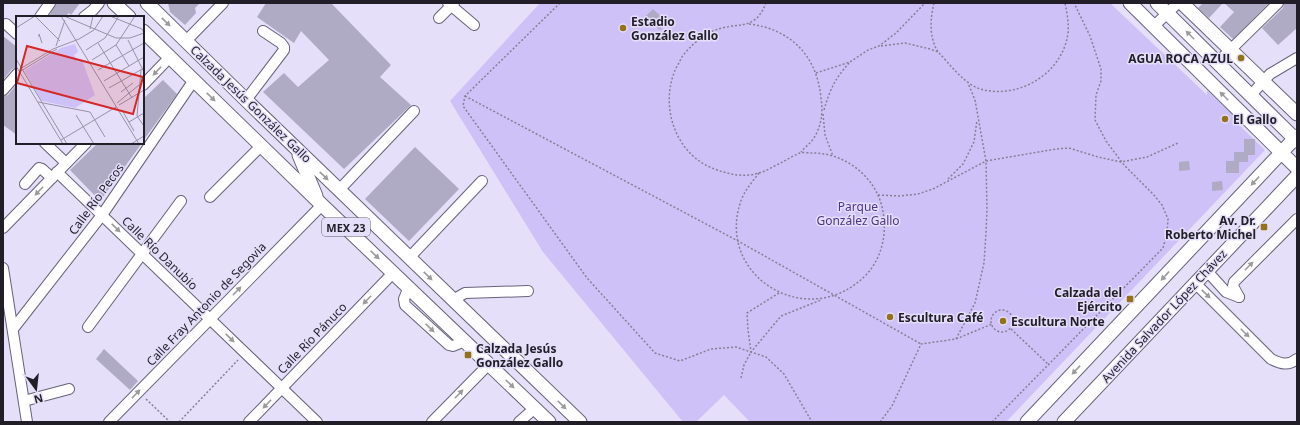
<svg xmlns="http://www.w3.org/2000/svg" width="1300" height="425" viewBox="0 0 1300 425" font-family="'Noto Sans',sans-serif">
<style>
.green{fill:#cec1f8}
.building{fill:#b0abc4}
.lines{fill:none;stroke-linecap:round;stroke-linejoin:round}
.minor-casing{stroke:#676279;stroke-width:12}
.major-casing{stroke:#676279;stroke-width:15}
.path{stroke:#848092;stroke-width:1.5;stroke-dasharray:2 2;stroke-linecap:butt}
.minor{stroke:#fff;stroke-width:10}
.major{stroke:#fff;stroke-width:13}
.oneway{fill:#9b9a9e}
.poi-dot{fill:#94721a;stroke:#e5dffa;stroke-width:1.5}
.labels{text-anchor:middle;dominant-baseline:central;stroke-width:3;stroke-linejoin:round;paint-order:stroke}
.shield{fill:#e5dffa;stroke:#5c5867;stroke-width:1}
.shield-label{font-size:11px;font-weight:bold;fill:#211e28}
.poi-label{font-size:12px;font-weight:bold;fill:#211e28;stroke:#e5dffa;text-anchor:start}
.street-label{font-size:12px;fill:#211e28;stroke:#e5dffa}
.park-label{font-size:12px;fill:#503289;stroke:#e5dffa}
.inset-road{fill:none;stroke:#9792a6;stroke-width:1}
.view{fill:#d62828;fill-opacity:0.15;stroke:#d62828;stroke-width:2}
.inset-edge{fill:none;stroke:#211e28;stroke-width:2}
</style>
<rect width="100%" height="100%" fill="#e5dffa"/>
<polygon class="green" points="540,3 1110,3 1207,95 1207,90 1241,122 1236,122 1265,150 1006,422 750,422 724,395 696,422 683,422 543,252 450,101"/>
<g class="building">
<polygon points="56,3 80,3 71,15 69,13 65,17 48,17"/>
<polygon points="168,3 200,3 195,8 196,13 185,25 170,12"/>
<polygon points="266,3 331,3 391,65 380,77 411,105 344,169 263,92 284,73 298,87 329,60 301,31 294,43 257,17"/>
<polygon points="1203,3 1223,3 1209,18 1198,8"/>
<polygon points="1224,3 1269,3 1233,39 1220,27 1234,12"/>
<polygon points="1284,3 1297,3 1297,28 1278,45 1262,28 1283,8"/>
<polygon points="653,9 667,22 660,30 645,17"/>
<polygon points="3,36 17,47 17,68 12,69 3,80"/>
<polygon points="163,80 177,94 143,141 143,99"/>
<polygon points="17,84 17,135 3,125 3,96 8,95"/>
<polygon points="1244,139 1255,139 1255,155 1248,155 1248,162 1239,162 1239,173 1226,173 1226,161 1234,161 1234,152 1244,152"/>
<polygon points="98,143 142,143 100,201 70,170"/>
<polygon points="415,147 459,189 409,241 365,199"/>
<polygon points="1189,161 1190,170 1179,171 1179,162"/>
<polygon points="1222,181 1223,190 1212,191 1212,182"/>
<polygon points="104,349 138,381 130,390 96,359"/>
</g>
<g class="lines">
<defs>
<g id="minor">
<polyline points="448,3 474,25"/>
<polyline points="40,17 50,3"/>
<polyline points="84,17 93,10 99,3"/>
<polyline points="439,18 454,3"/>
<polyline points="6,24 17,34"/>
<polyline points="1154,26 1178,3"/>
<polyline points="186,41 223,3"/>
<polyline points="1217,63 1278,3"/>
<polyline points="143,85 170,57"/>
<polyline points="3,90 17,74"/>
<polyline points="1251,95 1270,74 1297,58"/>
<polyline points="246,100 284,50 284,47 281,43 263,31"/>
<polyline points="45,143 66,163"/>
<polyline points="57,172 317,422"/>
<polyline points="25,184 39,168 42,169 52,178"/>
<polyline points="339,190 414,111"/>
<polyline points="210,197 261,146"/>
<polyline points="3,228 86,143"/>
<polyline points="409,258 482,181"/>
<polyline points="3,268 27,422"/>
<polyline points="1207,271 1226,292 1239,297"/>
<path d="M1195 283 1271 359C1281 364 1288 366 1297 359"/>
<polyline points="409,287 404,299 405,305 449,345 453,346 465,341"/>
<polyline points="1239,297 1233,286 1234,282 1297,219"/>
<polyline points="453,300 465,293 528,291"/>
<polyline points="88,327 181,201"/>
<polyline points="13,329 102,215 194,80"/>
<polyline points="24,401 69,389"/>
<polyline points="109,422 322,205"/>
<polyline points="249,422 394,272"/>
<polyline points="432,422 489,364"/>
<polyline points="519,422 535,408"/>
</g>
<g id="major">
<polyline points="114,3 129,17"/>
<polyline points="147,3 246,100 580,422"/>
<polyline points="1130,3 1297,168"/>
<polyline points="1157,3 1297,141"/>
<polyline points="1182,3 1297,114"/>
<polyline points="143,31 322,205 549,422"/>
<polyline points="299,155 316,196"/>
<polyline points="1027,422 1297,136"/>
<polyline points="1064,422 1297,176"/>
</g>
</defs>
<use href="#minor" class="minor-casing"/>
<use href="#major" class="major-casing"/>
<g class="path">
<polyline points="560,3 465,96 463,106 587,278 655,353 680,361 711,349 736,347 766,357 784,374 812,422"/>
<path d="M934 3C930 20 929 37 938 52 951 65 965 86 984 90 1022 98 1063 72 1068 33 1069 23 1067 13 1065 3"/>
<path d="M749 24C791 29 817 56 821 98 823 111 822 124 815 136 812 142 805 147 801 152"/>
<polyline points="881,46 905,43 930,49 938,52"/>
<polyline points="816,73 850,62 868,50 879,46 896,33 925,3"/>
<polyline points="465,96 738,241 921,344"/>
<path d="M824 110C830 89 835 79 849 63"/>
<polyline points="823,114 825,135 833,156"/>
<path d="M759 173C753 181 746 189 742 198 712 275 808 334 866 275 882 258 887 234 883 212 878 178 845 152 811 153 808 153 803 152 800 153 794 155 788 159 783 162 775 165 767 171 759 173 743 178 727 174 712 168 673 152 659 102 677 66 680 62 681 57 685 53 692 45 700 37 711 32 735 20 754 34 766 3"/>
<polyline points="948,179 963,164 974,142 977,120"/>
<polyline points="878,195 900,196 918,194 933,189 986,161 1056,149 1069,148 1098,157 1121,162 1147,157 1178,143"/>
<polyline points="779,293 747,313 748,330 751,352 781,316 821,300"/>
<circle cx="1002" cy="321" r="11"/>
<polyline points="1011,329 1049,365"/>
<polyline points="956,339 975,303 984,263 986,233 987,210 986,161 975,100 968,83"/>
<polyline points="741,378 744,365 751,352"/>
<polyline points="146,399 170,422"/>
<polyline points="179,422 238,360"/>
<polyline points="880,422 892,406 921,344 956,339 992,324"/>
<polyline points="992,422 1163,248 1167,233 1168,219 1162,205 1153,194 1124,165 1106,141 1095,120 1096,95 1101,81 1101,69 1090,36 1074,3"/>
</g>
<use href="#minor" class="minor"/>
<use href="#major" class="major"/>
</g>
<defs><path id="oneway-solid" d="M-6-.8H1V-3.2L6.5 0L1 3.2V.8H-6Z"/></defs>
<g class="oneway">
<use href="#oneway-solid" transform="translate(166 22) rotate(44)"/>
<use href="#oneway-solid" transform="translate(1190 35) rotate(-135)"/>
<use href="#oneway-solid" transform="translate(157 71) rotate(134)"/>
<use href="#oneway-solid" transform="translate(1224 96) rotate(-135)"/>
<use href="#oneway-solid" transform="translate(211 97) rotate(44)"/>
<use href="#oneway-solid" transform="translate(324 176) rotate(44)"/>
<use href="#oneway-solid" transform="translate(1255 181) rotate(133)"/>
<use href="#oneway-solid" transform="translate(39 191) rotate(134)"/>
<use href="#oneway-solid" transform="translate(116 228) rotate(44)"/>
<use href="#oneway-solid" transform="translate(375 255) rotate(43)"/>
<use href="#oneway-solid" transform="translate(1249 266) rotate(-45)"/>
<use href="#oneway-solid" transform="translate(428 276) rotate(44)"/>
<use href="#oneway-solid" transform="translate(1165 276) rotate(133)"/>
<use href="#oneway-solid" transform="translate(237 291) rotate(-46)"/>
<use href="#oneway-solid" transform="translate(1206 294) rotate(44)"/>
<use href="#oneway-solid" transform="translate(367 300) rotate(134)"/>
<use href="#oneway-solid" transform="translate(430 328) rotate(43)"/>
<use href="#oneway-solid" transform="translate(1245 333) rotate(45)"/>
<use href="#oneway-solid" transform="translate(230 338) rotate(44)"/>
<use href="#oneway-solid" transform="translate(1076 370) rotate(133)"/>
<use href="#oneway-solid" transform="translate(510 384) rotate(44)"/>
<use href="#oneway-solid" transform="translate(136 394) rotate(-46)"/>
<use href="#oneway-solid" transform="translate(459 394) rotate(-46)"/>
<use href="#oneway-solid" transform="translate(267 404) rotate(134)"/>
<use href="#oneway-solid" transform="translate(562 405) rotate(44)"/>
</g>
<g class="poi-dot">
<circle cx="623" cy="28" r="4"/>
<circle cx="1241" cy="58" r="4"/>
<circle cx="1225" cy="119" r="4"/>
<rect x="1260" y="223" width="8" height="8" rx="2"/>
<rect x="1126" y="295" width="8" height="8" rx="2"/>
<circle cx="890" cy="317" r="4"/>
<circle cx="1003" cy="321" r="4"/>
<rect x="464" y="351" width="8" height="8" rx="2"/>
</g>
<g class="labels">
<rect class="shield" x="322" y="218" width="48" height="18" rx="3"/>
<g class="shield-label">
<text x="346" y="227">MEX 23</text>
</g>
<g class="poi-label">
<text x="631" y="21">Estadio<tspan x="631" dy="14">González Gallo</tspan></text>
<text x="1233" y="58" text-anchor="end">AGUA ROCA AZUL</text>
<text x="1233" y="119">El Gallo</text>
<text x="1256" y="220" text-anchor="end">Av. Dr.<tspan x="1256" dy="14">Roberto Michel</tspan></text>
<text x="1122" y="292" text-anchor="end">Calzada del<tspan x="1122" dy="14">Ejército</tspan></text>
<text x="898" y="317">Escultura Café</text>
<text x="1011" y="321">Escultura Norte</text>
<text x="476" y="348">Calzada Jesús<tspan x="476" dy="14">González Gallo</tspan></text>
</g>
<g class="street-label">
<text transform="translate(251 104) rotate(44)">Calzada Jesús González Gallo</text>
<text transform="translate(96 199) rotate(-54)">Calle Río Pecos</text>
<text transform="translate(160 253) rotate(44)">Calle Río Danubio</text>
<text transform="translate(206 304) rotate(-46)">Calle Fray Antonio de Segovia</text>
<text transform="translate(1164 316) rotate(-47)">Avenida Salvador López Chávez</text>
<text transform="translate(312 338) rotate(-46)">Calle Río Pánuco</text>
</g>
<g class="park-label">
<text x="858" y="206">Parque<tspan x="858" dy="14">González Gallo</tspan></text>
</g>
</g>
<g transform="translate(16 16)">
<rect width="128" height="128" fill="#e5dffa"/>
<path d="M59 28 62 36 58 39 62 46 66 44 79 79 59 92 26 85 8 55 45 32Z" fill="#cec1f8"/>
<path class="inset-road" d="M19 0 44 25M45 0 123 128M48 0 100 22H114L128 17M94 0 126 13 128 17M0 12 19 0M74 13 77 0M23 21V18L26 27M63 23 78 14 87 0M112 24 128 56M82 27 116 82M100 29 113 50M40 30 49 4M70 34 89 22 103 0M0 43 51 128M76 44 100 29 119 0M0 50 47 128M4 53 37 33 63 23M82 54 128 27M125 54 121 100 128 110M5 55 41 33M88 65 128 41M93 72 128 52M105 76 117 67M22 86 74 96 89 121M101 87 123 69M103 89 128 74M106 94 118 115M60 99 78 128M113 106 128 97M45 124 100 91M115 128 128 120"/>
<path class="view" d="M11 30 127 61 117 98 1 67Z"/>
<rect width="128" height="128" class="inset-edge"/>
</g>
<rect width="1300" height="425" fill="none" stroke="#211e28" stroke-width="8"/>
<g transform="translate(36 389) rotate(165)" stroke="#e5dffa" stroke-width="3" paint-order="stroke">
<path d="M0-3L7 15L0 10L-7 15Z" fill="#211e28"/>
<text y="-6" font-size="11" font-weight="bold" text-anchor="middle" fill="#211e28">N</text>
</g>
</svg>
